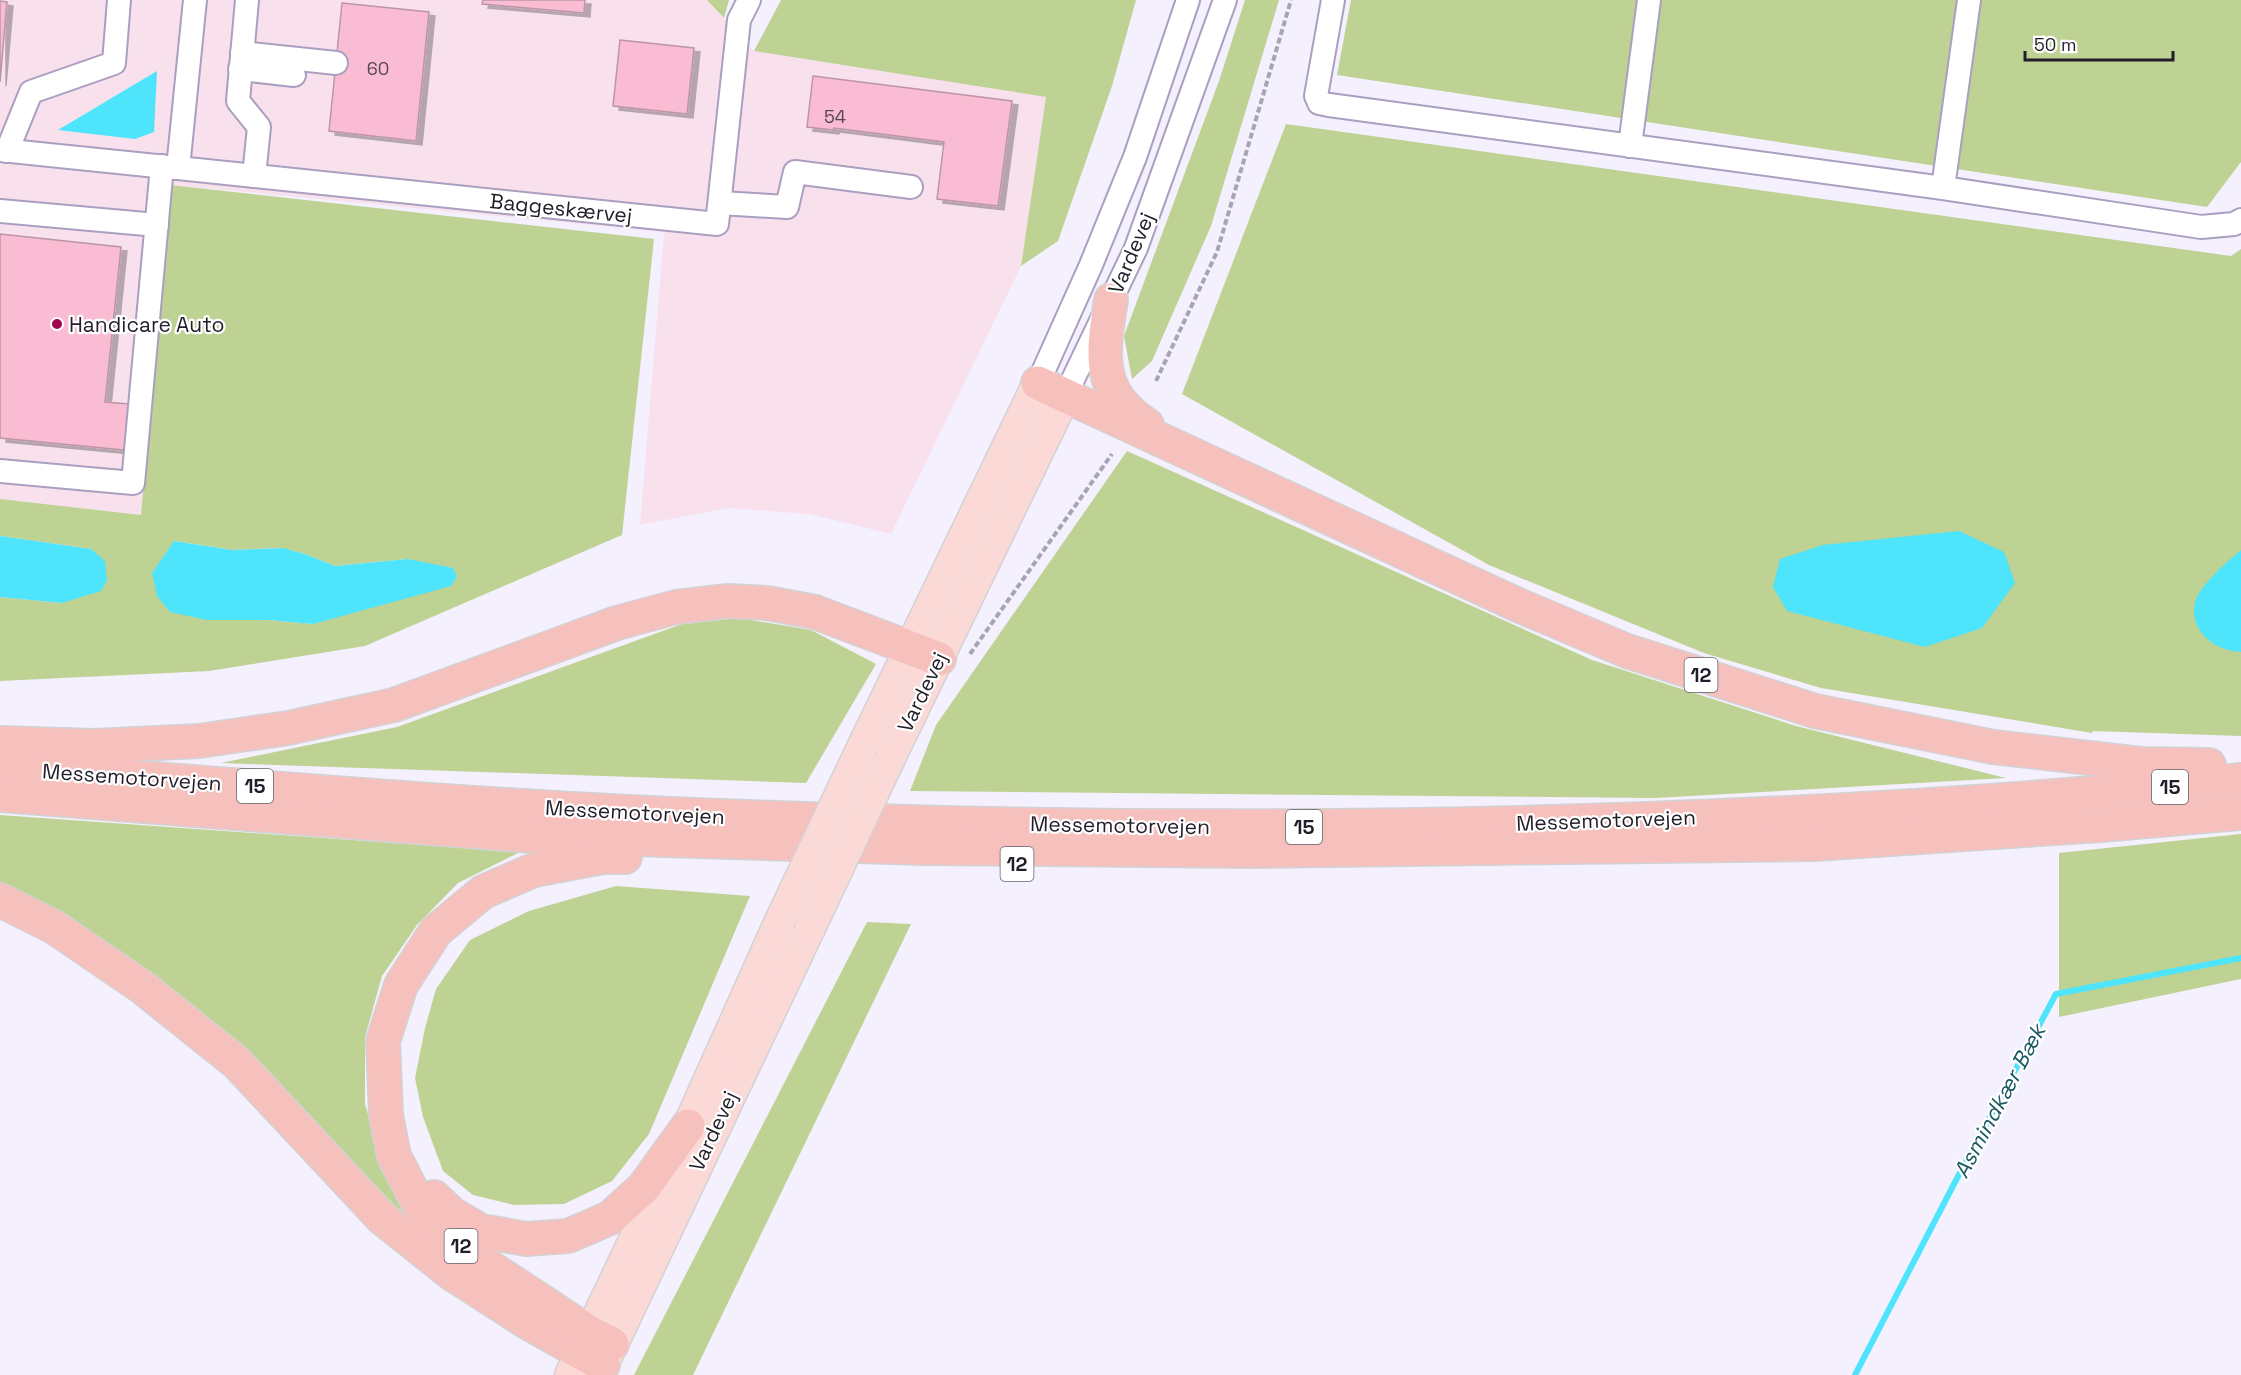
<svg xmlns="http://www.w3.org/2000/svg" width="2241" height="1375" viewBox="0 0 2241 1375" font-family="'Space Grotesk',sans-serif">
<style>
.industrial{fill:#f8e1ed}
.green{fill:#bed294;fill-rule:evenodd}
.water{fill:#4ee4fb}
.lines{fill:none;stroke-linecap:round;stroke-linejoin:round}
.stream{stroke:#4ee4fb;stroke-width:6}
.building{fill:#fabcd3;stroke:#bc96a4;stroke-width:1.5;filter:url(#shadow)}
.minor-casing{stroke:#aa9fc0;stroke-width:26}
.major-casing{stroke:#d3d2d4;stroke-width:33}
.highway-casing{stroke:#d3d2d4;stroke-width:36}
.path{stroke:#a8a4b2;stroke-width:4;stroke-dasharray:6 3;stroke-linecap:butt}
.minor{stroke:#fff;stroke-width:22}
.major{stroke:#fad9d7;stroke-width:30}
.highway{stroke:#f6c0bd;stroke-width:33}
.major-bridge-casing{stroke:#d3d2d4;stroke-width:33;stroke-linecap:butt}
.major-bridge{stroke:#fad9d7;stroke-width:30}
.poi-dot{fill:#9f064d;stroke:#fff;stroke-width:2}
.labels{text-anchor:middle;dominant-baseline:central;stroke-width:4.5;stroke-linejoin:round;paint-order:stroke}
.number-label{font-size:18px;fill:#574554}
.shield{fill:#fff;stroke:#646169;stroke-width:1.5}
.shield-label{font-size:20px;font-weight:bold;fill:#211d29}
.street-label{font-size:21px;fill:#211d29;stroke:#fff}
.poi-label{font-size:21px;fill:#211d29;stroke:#fff;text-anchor:start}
.water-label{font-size:22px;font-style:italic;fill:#1a5861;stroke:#fff}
</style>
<defs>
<filter id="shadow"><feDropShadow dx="6" dy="4" stdDeviation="0" flood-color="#0004"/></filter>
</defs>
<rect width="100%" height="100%" fill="#f4f0fe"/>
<polygon class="industrial" points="0,0 707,0 754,51 1046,97 1021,266 891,534 809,514 728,508 640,525 664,232 172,185 141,516 0,499"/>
<g class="green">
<polygon points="707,0 729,0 724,18"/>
<polygon points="781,0 1136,0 1112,86 1058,241 1021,266 1046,97 754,51"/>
<polygon points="1245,0 1279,0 1211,226 1152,361 1132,379 1124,336 1219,81"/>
<polygon points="1351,0 2241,0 2241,162 2207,207 1337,75"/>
<polygon points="1286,124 2231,256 2241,249 2241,736 2093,731 2092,733 1821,688 1704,653 1489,565 1182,394"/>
<path d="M171 185 654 239 622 535 365 646 209 671 0 681V597L62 603 91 549 0 536V499L141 515ZM175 541 232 550 282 548 305 554 335 566 408 559 313 624 268 620Z"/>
<polygon points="1127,451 1592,660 1796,726 2006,778 1655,798 910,791 936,725"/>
<polygon points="739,618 811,630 876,664 806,783 221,763 397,727 682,624"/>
<polygon points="0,815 520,852 458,883 417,925 382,976 365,1037 365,1104 379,1152 430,1239 387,1208 253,1056 61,915 0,885"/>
<polygon points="2241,834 2241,979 2059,1017 2059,853"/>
<polygon points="616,886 750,896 649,1134 612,1181 564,1204 514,1205 473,1195 443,1171 423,1117 415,1078 425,1028 436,989 470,940 529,911"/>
<polygon points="867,922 911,924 693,1375 634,1375"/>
</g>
<g class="water">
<polygon points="157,71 154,132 135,139 58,130"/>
<polygon points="1959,531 2004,552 2015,583 1982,628 1925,647 1787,611 1773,587 1780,559 1823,545"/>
<polygon points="0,536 91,549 105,561 107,580 101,591 62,603 0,597"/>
<polygon points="174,541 232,550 283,548 305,554 335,566 408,559 453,568 457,577 451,586 313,624 268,620 207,620 170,612 157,596 152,573"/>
<path d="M2241 550V652C2215 651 2188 631 2195 602 2199 586 2228 561 2241 550Z"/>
</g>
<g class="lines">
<polyline class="stream" points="1855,1375 1954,1184 2056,994 2241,958"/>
</g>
<g class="building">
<polygon points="483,0 585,0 584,13 482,4"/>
<polygon points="0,1 7,2 0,82"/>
<polygon points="342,3 429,12 416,141 329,131"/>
<polygon points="620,40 694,48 687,114 613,106"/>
<polygon points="813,76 1012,101 998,206 937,199 944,142 834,128 833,130 807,127"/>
<polygon points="0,234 121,247 105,402 129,404 124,450 0,438"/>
</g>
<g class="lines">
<defs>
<g id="minor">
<polyline points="195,0 178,168 717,224 739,20 749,0"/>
<polyline points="247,0 238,101 259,127 254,176"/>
<polyline points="1333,0 1316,96 1319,103 1329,105 1943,188 2201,227 2234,224 2241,220"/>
<polyline points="242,53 336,63"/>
<polyline points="240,69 294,75"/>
<polyline points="1630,146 1649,0"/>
<polyline points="0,150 176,168"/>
<polyline points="7,151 31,92 114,63 119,0"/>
<polyline points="1943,188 1969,0"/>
<polyline points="720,203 787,207 795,172 911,187"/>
<polyline points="0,211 157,225"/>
<polyline points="1038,383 1091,265 1135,157 1188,0"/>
<polyline points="1065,396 1136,248 1225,0"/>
<polyline points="0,471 133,483 162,166"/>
</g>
<g id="major">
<polyline points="860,752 1038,383"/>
<polyline points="890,758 1065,396"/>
<polyline points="602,1367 810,928"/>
<polyline points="570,1375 688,1126 780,921"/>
</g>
<g id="highway">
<path d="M1111 300C1102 354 1096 392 1147 425"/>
<polyline points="1038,383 1518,605 1627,651 1815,711 1993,747 2141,764 2209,765"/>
<polyline points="0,743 94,746 199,741 288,728 394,705 617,623 676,607 728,601 767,603 815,612 939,659"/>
<path d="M0 767C240 785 480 807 720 816 1227 836 1736 829 2241 780"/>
<polyline points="0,795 533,836 923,848 1252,851 1815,844 2101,825 2241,813"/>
<polyline points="0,900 54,927 142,987 237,1063 382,1218 451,1273 527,1322 603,1365"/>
<polyline points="434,1197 452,1214 481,1231 526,1239 568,1236 610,1218 644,1187 688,1126"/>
<polyline points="612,1344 590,1333 491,1268 446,1236 417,1201 394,1156 386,1115 383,1041 401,985 436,931 483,892 534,870 603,857 625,857"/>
</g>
</defs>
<use href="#minor" class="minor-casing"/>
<use href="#major" class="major-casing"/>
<use href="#highway" class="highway-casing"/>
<g class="path">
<polyline points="1156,381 1217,252 1291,0"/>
<polyline points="970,654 1112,454"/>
</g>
<use href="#minor" class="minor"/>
<use href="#major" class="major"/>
<use href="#highway" class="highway"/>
<defs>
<g id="major-bridge">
<polyline points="780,921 860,752"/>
<polyline points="810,928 890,758"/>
</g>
</defs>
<use href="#major-bridge" class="major-bridge-casing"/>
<use href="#major-bridge" class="major-bridge"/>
</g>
<circle class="poi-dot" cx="57" cy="324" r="6"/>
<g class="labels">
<g class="number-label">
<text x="378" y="68">60</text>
<text x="835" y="116">54</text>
</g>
<g class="shield">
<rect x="1684.5" y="658" width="33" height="34" rx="4.5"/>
<rect x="237" y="769" width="36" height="34" rx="4.5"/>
<rect x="2152" y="770" width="36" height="34" rx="4.5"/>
<rect x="1286" y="810" width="36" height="34" rx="4.5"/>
<rect x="1000.5" y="847" width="33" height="34" rx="4.5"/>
<rect x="444.5" y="1229" width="33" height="34" rx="4.5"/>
</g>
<g class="shield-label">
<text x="1701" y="675">12</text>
<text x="255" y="786">15</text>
<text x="2170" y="787">15</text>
<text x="1304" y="827">15</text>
<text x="1017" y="864">12</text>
<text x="461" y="1246">12</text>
</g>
<g class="street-label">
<text transform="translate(561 208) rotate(6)">Baggeskærvej</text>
<text transform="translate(1131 253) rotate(-67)">Vardevej</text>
<text transform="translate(922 692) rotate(-64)">Vardevej</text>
<text transform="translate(132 777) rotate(4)">Messemotorvejen</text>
<text transform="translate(635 812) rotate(3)">Messemotorvejen</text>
<text transform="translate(1606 820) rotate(-2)">Messemotorvejen</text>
<text transform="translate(1120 825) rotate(1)">Messemotorvejen</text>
<text transform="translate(713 1131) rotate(-65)">Vardevej</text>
</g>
<g class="poi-label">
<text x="69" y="324">Handicare Auto</text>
</g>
<g class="water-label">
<text transform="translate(1999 1101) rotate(-62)">Asmindkær Bæk</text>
</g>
</g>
<path d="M2025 51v9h148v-9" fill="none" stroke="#211d29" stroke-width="3"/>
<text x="2034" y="51" font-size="18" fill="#211d29" stroke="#ffffff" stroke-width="4.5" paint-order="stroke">50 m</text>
</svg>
